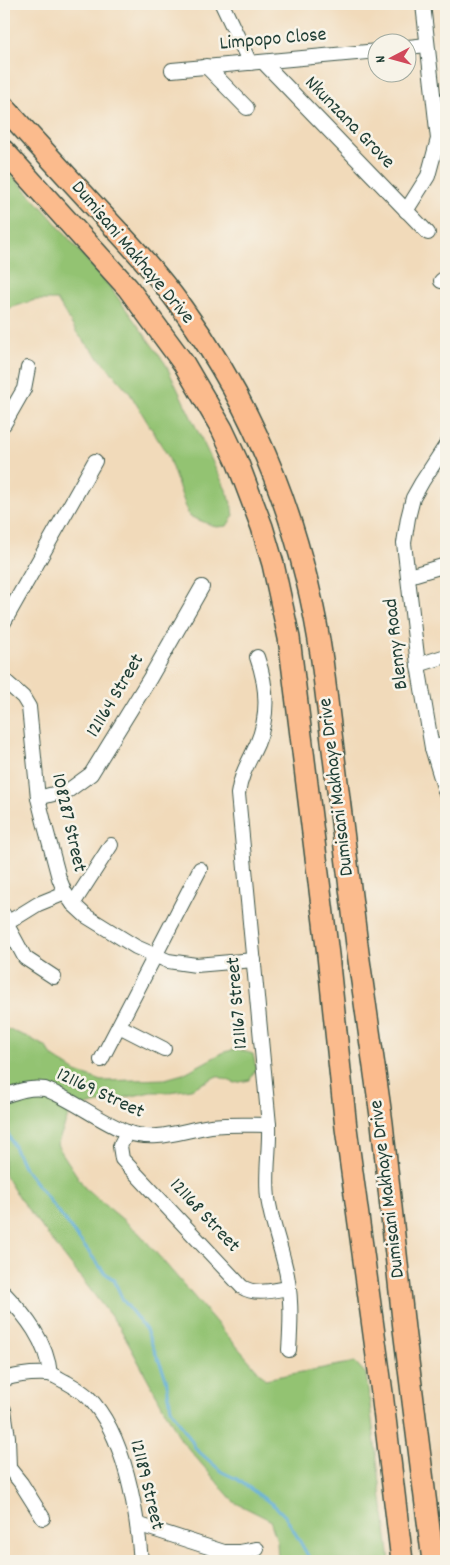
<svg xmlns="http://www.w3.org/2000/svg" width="450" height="1565" viewBox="0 0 450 1565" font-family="Dekko,sans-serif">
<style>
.grass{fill:#93c372;stroke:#598053}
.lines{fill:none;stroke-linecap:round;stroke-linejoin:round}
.stream{stroke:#5eaed8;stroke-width:3}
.minor-casing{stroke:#3e5548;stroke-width:16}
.primary-casing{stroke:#3e5548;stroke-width:24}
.minor{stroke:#fff;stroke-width:14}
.primary{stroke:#fbbb8d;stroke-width:21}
.labels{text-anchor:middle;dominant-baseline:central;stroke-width:5;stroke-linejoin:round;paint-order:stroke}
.street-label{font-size:20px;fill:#1f3d34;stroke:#f7f3e8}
</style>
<rect width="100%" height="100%" fill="#f7f3e8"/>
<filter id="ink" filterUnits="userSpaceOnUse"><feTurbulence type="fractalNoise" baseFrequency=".02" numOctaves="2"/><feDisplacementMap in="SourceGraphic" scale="10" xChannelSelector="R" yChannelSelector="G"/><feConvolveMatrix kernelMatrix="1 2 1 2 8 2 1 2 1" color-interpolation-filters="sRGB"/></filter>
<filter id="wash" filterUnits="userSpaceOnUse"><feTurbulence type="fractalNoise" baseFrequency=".0096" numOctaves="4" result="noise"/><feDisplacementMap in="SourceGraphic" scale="20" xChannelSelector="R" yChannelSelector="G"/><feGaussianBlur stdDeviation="1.12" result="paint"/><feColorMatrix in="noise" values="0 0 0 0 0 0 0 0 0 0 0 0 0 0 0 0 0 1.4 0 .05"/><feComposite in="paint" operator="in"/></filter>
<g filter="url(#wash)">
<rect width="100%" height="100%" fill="#f1daba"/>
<g class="grass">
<polygon points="4,166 48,214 110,287 165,363 229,496 234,515 227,526 216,527 189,516 168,456 129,392 77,333 57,300 35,300 4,310"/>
<polygon points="4,1028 28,1037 46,1047 53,1057 76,1072 102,1081 165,1079 183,1074 224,1052 237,1049 253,1054 256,1068 250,1080 235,1083 217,1076 191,1089 170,1092 151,1092 71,1109 57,1145 85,1188 139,1233 265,1379 355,1362 366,1374 390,1561 278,1561 277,1541 270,1520 234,1502 181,1440 120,1328 19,1198 4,1174"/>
</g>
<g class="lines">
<g class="stream">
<polyline points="4,1078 5,1071"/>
<polyline points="4,1125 23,1166 104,1272 114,1280 123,1300 146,1330 166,1378 171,1409 191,1440 196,1449 222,1472 237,1479 276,1507 286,1517 311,1561"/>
</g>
</g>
</g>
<g filter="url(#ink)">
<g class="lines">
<defs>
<g id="minor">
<polyline points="222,4 250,63"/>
<polyline points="408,47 427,45"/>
<polyline points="263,62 428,233"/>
<polyline points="206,66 247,108"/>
<polyline points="172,70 378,51"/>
<polyline points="406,211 428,176 438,139 423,4"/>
<polyline points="441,281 446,277"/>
<polyline points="4,424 24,389 28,368"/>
<polyline points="446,445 422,482 413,498 408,518 404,543 418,665 432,748 446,794"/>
<polyline points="409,576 446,565"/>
<polyline points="4,622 95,461"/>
<path d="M257 657C267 685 269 716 257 744 249 762 241 773 238 794L269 1125C270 1149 265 1174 268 1198 271 1220 279 1241 284 1262 292 1291 291 1321 289 1350"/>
<polyline points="418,665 446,656"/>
<polyline points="4,680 23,697 29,707 38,798 44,822 59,878 65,893 73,904 86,916 136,947 168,961 196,965 254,960"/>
<polyline points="432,748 446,744"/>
<polyline points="38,798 69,790 91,774 150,678 202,587"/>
<polyline points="73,904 111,845"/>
<polyline points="4,915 6,923 25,958 54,977"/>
<polyline points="4,925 38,904 65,893"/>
<polyline points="119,1026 164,1049"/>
<polyline points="101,1060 200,869"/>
<path d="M4 1096C18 1091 30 1087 45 1089 74 1100 99 1121 127 1132 155 1143 183 1130 211 1126 230 1124 249 1125 269 1125"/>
<path d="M127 1132 120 1146 122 1159 242 1287C256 1296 274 1290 289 1288"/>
<path d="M4 1293C26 1316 47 1342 50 1374"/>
<path d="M4 1379C17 1375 34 1373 49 1374 55 1375 61 1380 66 1382 73 1386 82 1391 88 1397 125 1434 137 1511 141 1561"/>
<polyline points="4,1410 8,1437 9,1468 21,1483 43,1518"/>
<polyline points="137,1524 224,1552 240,1552 257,1549"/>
</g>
<g id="primary">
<path d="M4 107C35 142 67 176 98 210 128 242 157 273 182 308 258 412 304 533 322 660L358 953 382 1123 404 1329 433 1561"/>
<polyline points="4,151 128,288 184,364 222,429 237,461 262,527 273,564 289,638 328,955 346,1128 382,1393 402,1561"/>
</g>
</defs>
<use href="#minor" class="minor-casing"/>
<use href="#primary" class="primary-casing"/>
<use href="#minor" class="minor"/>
<use href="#primary" class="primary"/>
</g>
</g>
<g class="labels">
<g class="street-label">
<text transform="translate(273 40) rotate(-5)">Limpopo Close</text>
<text transform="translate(349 123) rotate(46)">Nkunzana Grove</text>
<text transform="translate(132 253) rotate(50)">Dumisani Makhaye Drive</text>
<text transform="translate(397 644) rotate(-97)">Blenny Road</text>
<text transform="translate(116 696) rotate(-59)">121164 Street</text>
<text transform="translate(337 787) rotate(-97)">Dumisani Makhaye Drive</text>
<text transform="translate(68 823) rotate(77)">108287 Street</text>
<text transform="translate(238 1003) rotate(-95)">121167 Street</text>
<text transform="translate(100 1094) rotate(25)">121169 Street</text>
<text transform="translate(388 1189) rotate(-97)">Dumisani Makhaye Drive</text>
<text transform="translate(204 1216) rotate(47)">121168 Street</text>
<text transform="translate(146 1485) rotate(76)">121189 Street</text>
</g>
</g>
<rect width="450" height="1565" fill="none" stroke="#f7f3e8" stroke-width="20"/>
<g transform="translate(392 58) rotate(264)"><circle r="24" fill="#f7f3e8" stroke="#a1aaa0"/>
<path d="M0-4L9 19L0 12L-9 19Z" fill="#d1495b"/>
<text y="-8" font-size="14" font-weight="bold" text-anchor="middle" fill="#1f3d34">N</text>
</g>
</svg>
